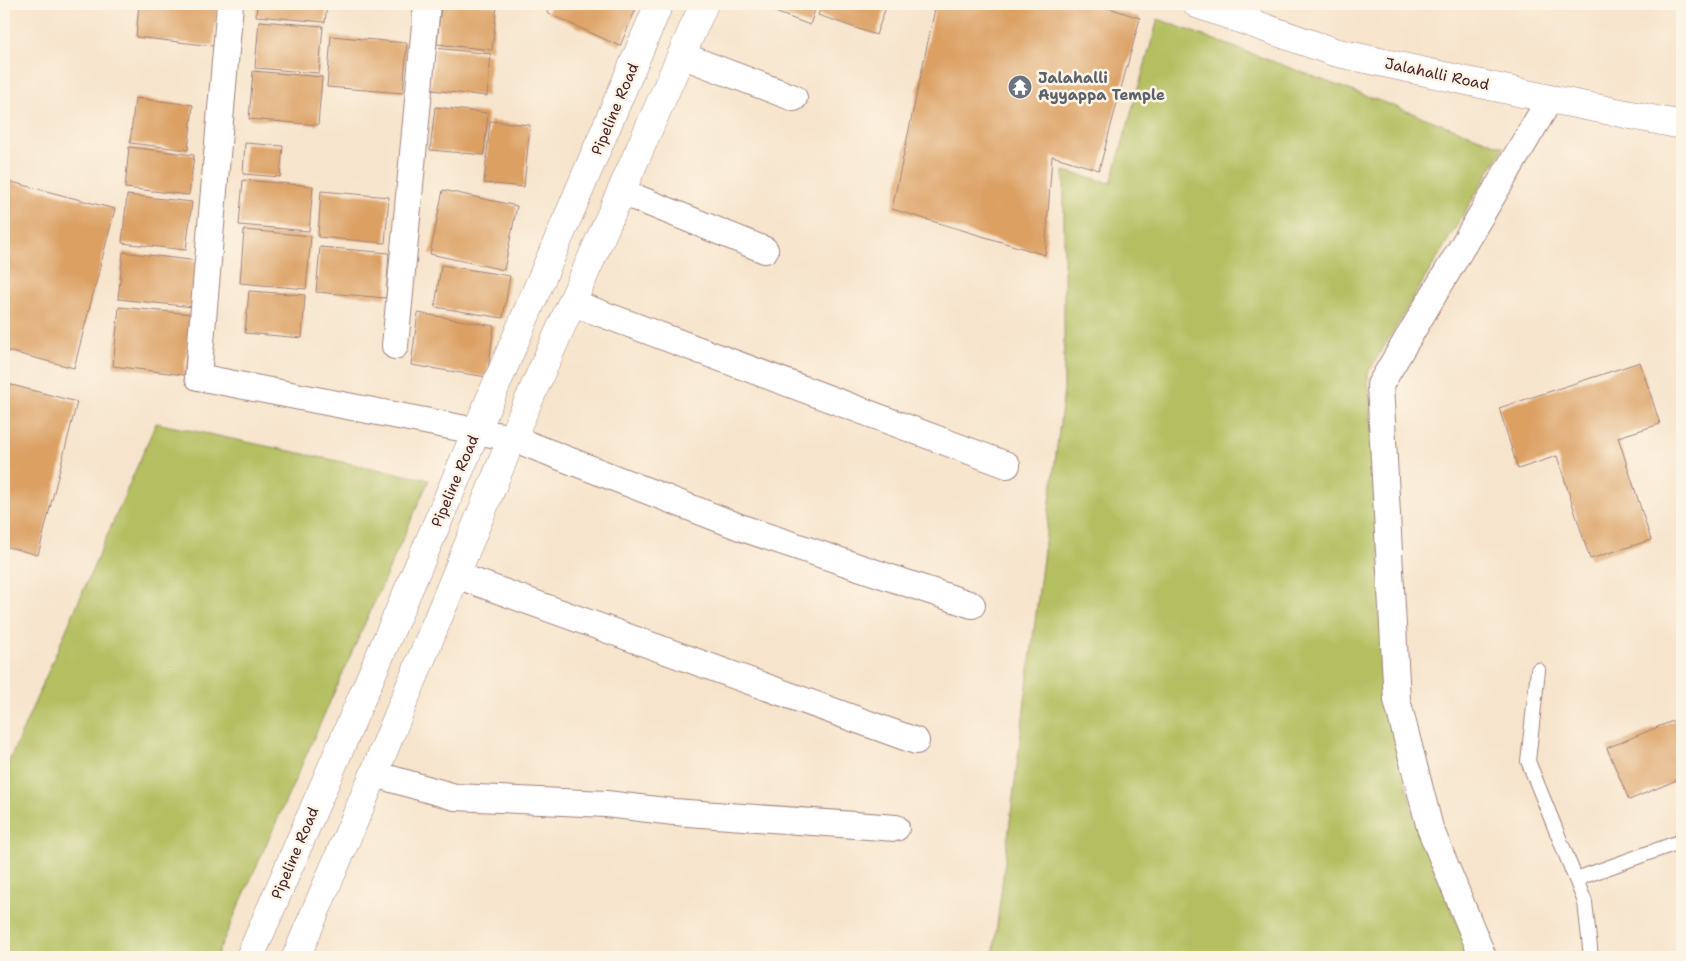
<svg xmlns="http://www.w3.org/2000/svg" width="1686" height="961" viewBox="0 0 1686 961" font-family="'Shantell Sans',sans-serif">
<style>
.green{fill:#b3bf61;stroke:#7e6f46}
.building{fill:#dca063}
.lines{fill:none;stroke-linecap:round;stroke-linejoin:round}
.lane-casing{stroke:#a0827c;stroke-width:16}
.street-casing{stroke:#a0827c;stroke-width:28}
.secondary-casing{stroke:#a0827c;stroke-width:29}
.lane{stroke:#fff;stroke-width:14}
.street{stroke:#fff;stroke-width:26}
.secondary{stroke:#fff;stroke-width:28}
.labels{text-anchor:middle;dominant-baseline:central;stroke-width:5;stroke-linejoin:round;paint-order:stroke}
.street-label{font-size:15px;fill:#4a1f2b;stroke:#fcf5e5}
.worship-label{font-size:15px;font-weight:bold;fill:#5b616d;stroke:#fcf5e5;text-anchor:start}
</style>
<rect width="100%" height="100%" fill="#fcf5e5"/>
<filter id="ink" filterUnits="userSpaceOnUse"><feTurbulence type="fractalNoise" baseFrequency=".02" numOctaves="2"/><feDisplacementMap in="SourceGraphic" scale="10" xChannelSelector="R" yChannelSelector="G"/><feConvolveMatrix kernelMatrix="1 2 1 2 8 2 1 2 1" color-interpolation-filters="sRGB"/></filter>
<filter id="wash" filterUnits="userSpaceOnUse"><feTurbulence type="fractalNoise" baseFrequency=".0096" numOctaves="4" result="noise"/><feDisplacementMap in="SourceGraphic" scale="20" xChannelSelector="R" yChannelSelector="G"/><feGaussianBlur stdDeviation="1.12" result="paint"/><feColorMatrix in="noise" values="0 0 0 0 0 0 0 0 0 0 0 0 0 0 0 0 0 1.4 0 .05"/><feComposite in="paint" operator="in"/></filter>
<g filter="url(#wash)">
<rect width="100%" height="100%" fill="#f7e4cc"/>
<g class="green">
<polygon points="1158,19 1504,147 1368,373 1388,705 1413,814 1471,957 993,957 1064,390 1064,171 1111,183"/>
<polygon points="156,423 429,480 216,957 4,957 4,773"/>
</g>
<g id="blocks">
<g class="building">
<polygon points="139,4 218,4 213,46 136,37"/>
<polygon points="257,4 327,4 325,22 256,16"/>
<polygon points="441,4 477,4 497,6 492,50 437,44"/>
<polygon points="552,4 638,4 620,46 547,13"/>
<polygon points="769,4 817,4 810,25 767,9"/>
<polygon points="822,4 887,4 876,35 818,15"/>
<polygon points="936,4 1096,4 1140,18 1099,170 1052,156 1045,255 892,209"/>
<polygon points="259,21 323,26 319,73 255,68"/>
<polygon points="331,36 407,43 403,93 327,87"/>
<polygon points="435,48 491,54 487,96 431,90"/>
<polygon points="253,71 322,77 318,125 249,119"/>
<polygon points="135,98 193,105 188,150 130,143"/>
<polygon points="435,107 488,113 484,155 430,150"/>
<polygon points="490,121 530,125 524,187 484,183"/>
<polygon points="245,143 283,146 280,177 243,174"/>
<polygon points="129,147 194,155 189,195 125,188"/>
<polygon points="4,180 115,209 74,368 4,350"/>
<polygon points="243,180 313,186 309,231 239,225"/>
<polygon points="443,190 517,206 504,270 430,254"/>
<polygon points="321,191 389,197 385,243 318,237"/>
<polygon points="127,195 192,202 186,250 122,243"/>
<polygon points="244,230 311,236 306,289 240,283"/>
<polygon points="320,247 389,253 386,298 316,292"/>
<polygon points="123,252 198,261 193,307 118,299"/>
<polygon points="441,265 510,276 503,318 435,307"/>
<polygon points="249,291 305,295 302,338 245,333"/>
<polygon points="119,307 191,314 184,375 113,366"/>
<polygon points="418,313 494,326 487,377 411,365"/>
<polygon points="1640,362 1660,424 1618,437 1651,540 1590,559 1557,456 1518,469 1499,408"/>
<polygon points="4,383 77,402 38,555 4,546"/>
<polygon points="1682,717 1682,778 1629,800 1607,748"/>
</g>
</g>
</g>
<g filter="url(#ink)">
<use href="#blocks" fill-opacity="0" stroke="#a0827c" stroke-width="1"/>
<g class="lines">
<defs>
<g id="lane">
<polyline points="1538,670 1528,761 1585,902 1591,957"/>
<polyline points="1576,879 1682,841"/>
</g>
<g id="street">
<polyline points="230,4 198,377 512,438 745,529 972,605"/>
<polyline points="681,55 794,98"/>
<polyline points="622,192 765,250"/>
<polyline points="573,303 1007,465"/>
<polyline points="395,346 427,4"/>
<polyline points="456,575 916,741"/>
<polyline points="374,774 455,797 606,804 674,812 896,828"/>
<polyline points="1483,957 1430,828 1397,700 1380,385 1550,99"/>
</g>
<g id="secondary">
<polyline points="1197,4 1334,52 1550,99 1682,125"/>
<path d="M250 957C386 639 525 323 659 4"/>
<polyline points="296,957 374,774 512,438 704,4"/>
</g>
</defs>
<use href="#lane" class="lane-casing"/>
<use href="#street" class="street-casing"/>
<use href="#secondary" class="secondary-casing"/>
<use href="#lane" class="lane"/>
<use href="#street" class="street"/>
<use href="#secondary" class="secondary"/>
</g>
</g>
<defs>
<symbol id="temple-disc" viewBox="-11 -11 22 22"><circle r="9.5" fill="#6b7280" stroke="#fcf5e5"/><path d="M0-6L5-2H3V0L6.5 2.5H4V6H1.5V3h-3V6H-4V2.5H-6.5L-3 0V-2H-5Z" fill="#fff"/></symbol>
</defs>
<g fill-rule="evenodd">
<use href="#temple-disc" x="1006" y="73" width="28" height="28"/>
</g>
<g class="labels">
<g class="street-label">
<text transform="translate(1437 74) rotate(12)">Jalahalli Road</text>
<text transform="translate(615 109) rotate(-67)">Pipeline Road</text>
<text transform="translate(455 481) rotate(-67)">Pipeline Road</text>
<text transform="translate(295 853) rotate(-67)">Pipeline Road</text>
</g>
<g class="worship-label">
<text x="1038" y="78">Jalahalli<tspan x="1038" dy="17">Ayyappa Temple</tspan></text>
</g>
</g>
<rect width="1686" height="961" fill="none" stroke="#fcf5e5" stroke-width="20"/>
</svg>
